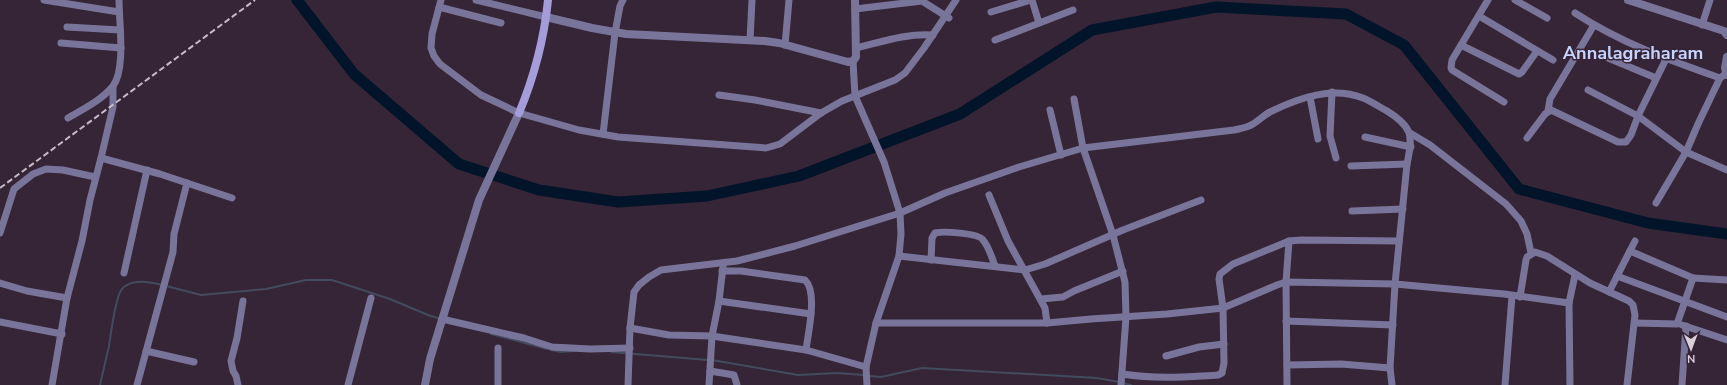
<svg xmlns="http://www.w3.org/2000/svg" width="1727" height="385" viewBox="0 0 1727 385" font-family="'Nunito Sans',sans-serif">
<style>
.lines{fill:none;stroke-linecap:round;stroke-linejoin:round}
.stream{stroke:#424c5e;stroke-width:2}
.river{stroke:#011429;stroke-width:11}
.minor{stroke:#79759a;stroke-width:7}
.tertiary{stroke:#79759a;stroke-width:8}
.secondary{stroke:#a59dda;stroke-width:8}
.rail{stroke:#c8bbc8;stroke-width:2;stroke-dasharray:6 3;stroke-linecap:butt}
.labels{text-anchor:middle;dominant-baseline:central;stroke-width:3;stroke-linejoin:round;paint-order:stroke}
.district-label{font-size:18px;font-weight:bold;fill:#c6d4fe;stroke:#362437}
</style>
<rect width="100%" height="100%" fill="#362437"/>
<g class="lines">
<g class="stream">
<polyline points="166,286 201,295 266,289 306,280 332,280 390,299 428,315 441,319"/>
<polyline points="491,334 547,349"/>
<polyline points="551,350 561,352 574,351"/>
<polyline points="611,352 708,360"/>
<polyline points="712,360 798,375 837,373 864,375"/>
<polyline points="869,376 881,377 922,368 1097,378 1119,382"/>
<polyline points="1123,383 1131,385"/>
<path d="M100 385C103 372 106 359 109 346 111 334 115 297 122 289 131 278 150 282 162 285"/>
</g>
<polyline class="river" points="297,0 354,74 459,164 539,190 618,202 707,196 799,176 960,114 1092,30 1216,7 1346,14 1404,45 1519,189 1648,223 1727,234"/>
<g class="minor">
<polyline points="44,0 119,12"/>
<polyline points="441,0 432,34 431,48 434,56 440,64 481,95 519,113 579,130 618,137 766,148 780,144 821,113 842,101 895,80 905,73 924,48 956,0"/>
<polyline points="476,0 546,17"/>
<polyline points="1032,0 1039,23"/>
<polyline points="1488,0 1452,60 1451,68 1452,70 1504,102"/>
<polyline points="1515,0 1547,18"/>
<polyline points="439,7 501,23"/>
<polyline points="855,9 922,1 949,18"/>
<polyline points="991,12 1031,0"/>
<path d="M1575 13C1621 43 1669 60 1720 78"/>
<polyline points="1479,16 1553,60"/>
<polyline points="1702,25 1710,0"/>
<polyline points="67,27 120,30"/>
<polyline points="750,40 752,0"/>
<polyline points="995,40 1073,10"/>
<polyline points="61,43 121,48"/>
<polyline points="785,45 789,0"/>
<polyline points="1461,45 1519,74 1522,72 1537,51"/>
<path d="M856 48C881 42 907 33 933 35"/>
<polyline points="1608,58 1656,78"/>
<polyline points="853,61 855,96 884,162 900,213 901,234 899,256 876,323"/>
<polyline points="1588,90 1638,116 1686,152 1727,170"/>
<polyline points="1332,92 1330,136 1336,158"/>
<polyline points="719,95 755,100 821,113"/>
<polyline points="1310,97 1318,139"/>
<polyline points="1074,99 1083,148 1113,235 1125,282 1126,317 1121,385"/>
<polyline points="1050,110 1061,155"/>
<polyline points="1548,111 1550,99 1594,25"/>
<path d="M68 118C83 109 102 100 113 86 126 69 119 22 119 0"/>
<polyline points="1410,133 1430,145 1506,204 1521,221 1527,234 1531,253"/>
<polyline points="603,134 615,33 620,6 623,0"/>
<polyline points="1365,137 1411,147"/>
<polyline points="1527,138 1545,114 1551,110 1618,142 1626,142 1631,135 1638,116 1666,59"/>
<polyline points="101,158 160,174 232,198"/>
<polyline points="1351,166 1407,164"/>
<polyline points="989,195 1008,241 1045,308 1047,323"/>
<polyline points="1656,203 1686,152 1698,124 1720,78 1724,75"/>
<polyline points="1352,211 1403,209"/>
<polyline points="0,233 14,189 33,174 46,169 63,170 95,177"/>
<polyline points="1630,251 1693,278"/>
<polyline points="899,256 1025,270 1045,264 1123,230 1201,200"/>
<path d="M931 260 932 238 935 233C943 231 979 233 983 240 989 247 992 258 995 266"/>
<path d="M722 271H741L805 280C818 292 808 333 806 350"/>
<polyline points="124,273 147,170"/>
<polyline points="1617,276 1727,317"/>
<polyline points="0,283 27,291 67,298"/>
<polyline points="1609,292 1635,241"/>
<polyline points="1520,297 1526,260 1527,257 1535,252 1547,256 1590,283 1629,301 1633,305 1635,315 1627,385"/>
<polyline points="1041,299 1063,297 1074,291 1123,271"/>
<polyline points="719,301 811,314"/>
<polyline points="1569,303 1575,275"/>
<polyline points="442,319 524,338 552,347 590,349 630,348"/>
<polyline points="1286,321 1393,325"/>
<polyline points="0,322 62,334"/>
<polyline points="1635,323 1677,324 1693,278 1727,280"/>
<polyline points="1682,325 1727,340"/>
<polyline points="630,328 669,335 712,336 806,350 866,367"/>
<polyline points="146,351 194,362"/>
<polyline points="1166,356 1199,347 1224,344"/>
<polyline points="1287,365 1341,364 1390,368"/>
<polyline points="710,371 734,375 737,385"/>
<path d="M1122 374C1155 379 1185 377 1218 375L1222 373 1224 363 1223 308 1219 279 1220 274 1233 264 1277 246 1289 241 1302 240 1399 241"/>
<polyline points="52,385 67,298 82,241 90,200 101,158 113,107 113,87"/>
<polyline points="137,385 173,252 174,234 187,183"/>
<polyline points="238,385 236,376 233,371 231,361 237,338 243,301"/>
<polyline points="348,385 371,298"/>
<polyline points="498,385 498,348"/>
<path d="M628 385 630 328 634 292 639 285 649 277 661 270 737 261 795 246 900 213 945 193 1019 167 1083 148 1234 130C1239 129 1244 128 1249 126 1257 123 1263 115 1272 111 1299 98 1332 86 1363 98 1371 101 1379 107 1387 111 1413 127 1413 136 1407 164L1395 284 1390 368 1392 385"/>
<polyline points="709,385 712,336 719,301 723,267"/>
<polyline points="867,385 866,367 876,323 1047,323 1091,319 1167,314 1223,308 1277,285 1286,282 1395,284 1504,294 1569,303 1570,385"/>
<polyline points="1287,385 1286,282 1289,241"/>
<polyline points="1505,385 1512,296"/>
<polyline points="1682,385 1686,326"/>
</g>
<g class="tertiary">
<polyline points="1628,0 1724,31 1727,35"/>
<polyline points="546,17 592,28 626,34 765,41 779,43 848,62 853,61 856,57 855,0"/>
<polyline points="1727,57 1725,68 1727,75"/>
<polyline points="425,385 430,359 479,200 519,113"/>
</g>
<path class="secondary" d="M519 113C534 77 544 40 548 0"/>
<polyline class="rail" points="0,188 255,0"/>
</g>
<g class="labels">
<g class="district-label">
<text x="1633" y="53">Annalagraharam</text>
</g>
</g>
<g transform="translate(1691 349) rotate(179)" stroke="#362437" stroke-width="3" paint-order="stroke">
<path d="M0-3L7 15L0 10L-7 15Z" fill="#dbcfdb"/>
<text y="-6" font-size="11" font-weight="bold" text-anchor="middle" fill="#dbcfdb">N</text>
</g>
</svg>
